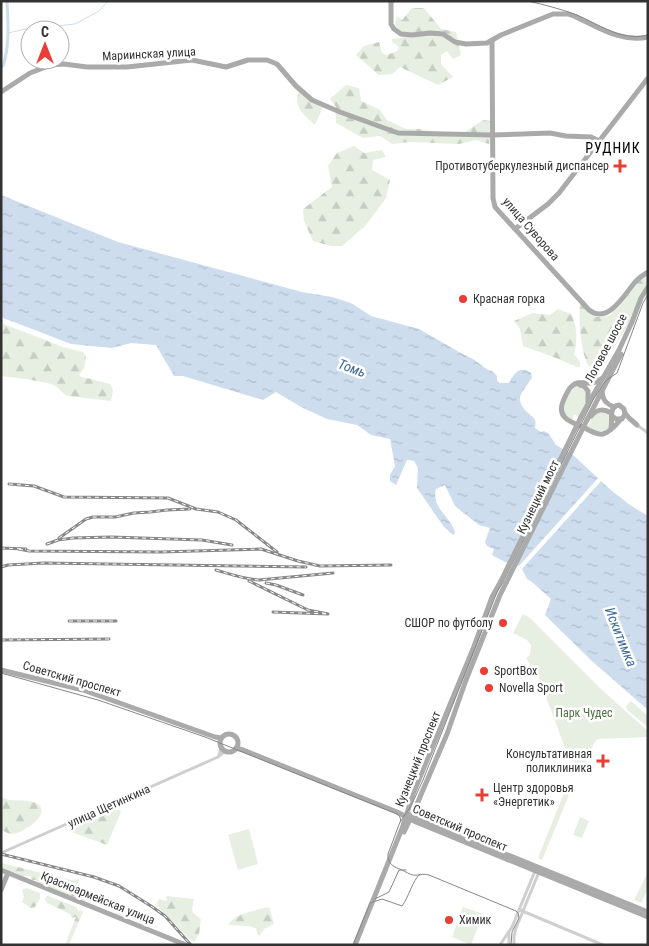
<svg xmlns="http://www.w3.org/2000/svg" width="649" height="946" viewBox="0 0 649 946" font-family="'Roboto Condensed',sans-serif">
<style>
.green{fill:#e6efe1}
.forest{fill:url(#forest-firs)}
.water{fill:url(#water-ripples)}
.pier{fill:#fff}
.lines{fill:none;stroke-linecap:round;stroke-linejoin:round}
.stream{stroke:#cdddee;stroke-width:1}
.river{stroke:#cdddee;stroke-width:3}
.minor{stroke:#cfcfcf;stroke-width:3}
.major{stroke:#aaa;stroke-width:5}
.tram{stroke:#878787;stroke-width:1}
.rail-casing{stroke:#878787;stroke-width:3}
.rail{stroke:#fff;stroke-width:1;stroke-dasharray:4;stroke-linecap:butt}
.major-bridge{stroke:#aaa;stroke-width:5}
.poi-dot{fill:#e83e35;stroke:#fff;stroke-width:2}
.labels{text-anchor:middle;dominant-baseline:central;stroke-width:5;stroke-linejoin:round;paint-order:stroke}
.street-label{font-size:12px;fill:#323232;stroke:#fff}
.poi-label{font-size:12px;fill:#323232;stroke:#fff;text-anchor:start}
.park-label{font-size:12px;fill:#4f6f3e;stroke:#fff}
.neighbourhood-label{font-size:14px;letter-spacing:1px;fill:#000;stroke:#fff}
.water-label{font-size:14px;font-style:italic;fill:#3d6997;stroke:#fff}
</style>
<defs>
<pattern id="forest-firs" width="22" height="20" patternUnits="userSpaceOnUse" patternTransform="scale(1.25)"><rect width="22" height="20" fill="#e6efe1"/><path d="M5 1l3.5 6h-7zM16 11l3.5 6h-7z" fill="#c6cdc2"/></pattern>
<pattern id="water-ripples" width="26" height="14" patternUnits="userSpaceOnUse" patternTransform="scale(1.25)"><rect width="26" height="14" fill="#cdddee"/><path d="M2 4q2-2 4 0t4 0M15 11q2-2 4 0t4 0" fill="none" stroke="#b0becd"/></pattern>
</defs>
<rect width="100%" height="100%" fill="#fff"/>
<g class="green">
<path d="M576 386H580L585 389 587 400 579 417 574 414 572 421C557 411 564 397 576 386Z"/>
<path d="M597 411 608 413 610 417V427C602 434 595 431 587 427L590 423 592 415Z"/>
<polygon points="523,614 530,618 602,690 648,731 648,737 598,739 594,743 584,767 572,761 568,756 540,680 526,658 530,655 531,645 527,640 513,633"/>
<polygon points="631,701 648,716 648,727 627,710 626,706"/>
<polygon points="564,793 569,795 542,860 538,858"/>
<polygon points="580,817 589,821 582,838 573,835"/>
<polygon points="249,829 258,864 238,870 228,835"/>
<polygon points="648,872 648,889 641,903 634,900"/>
<polygon points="463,907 483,914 471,945 452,937"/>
</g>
<g class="forest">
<path d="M412 8H424L441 29 456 32 461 55 453 59 447 51 441 55V64L453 77 438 85 400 67 392 74 379 75 356 55 364 46 379 42 382 53 387 55 397 51 399 47 392 42V39L403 38 402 33C395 28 394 24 397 16L402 20Z"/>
<polygon points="346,85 359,88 361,101 380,110 387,120 406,129 419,129 459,136 483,120 491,121 490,141 489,144 476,140 459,144 409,142 392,144 380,136 363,138 336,123 336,107 330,99"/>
<path d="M299 92 308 100 323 107 315 125C306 117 292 106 299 92Z"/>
<polygon points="354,146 364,153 382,150 386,157 373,160 372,170 390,180 386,198 366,225 342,246 331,246 313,241 304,221 303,209 332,187 328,166 337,153"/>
<path d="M648 274V284L639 297 628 325 613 349 606 351 602 356C602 362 602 366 597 371H593C590 367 587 365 586 361 580 343 579 322 580 303L590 314 596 317H602L610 315 623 302 638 282Z"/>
<path d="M558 309 571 314C577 325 578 342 574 354L580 362V367H577L556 358 523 346 520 329 514 321 532 313 550 315Z"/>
<polygon points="1,323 63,347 83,352 86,357 84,368 79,375 81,377 87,378 110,384 113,390 111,401 68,396 65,395 57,387 51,384 27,379 1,376"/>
<path d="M1 797C3 798 6 799 9 800 16 801 35 799 40 806 48 817 23 833 12 834 8 834 5 831 1 830Z"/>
<polygon points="116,810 120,810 121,812 107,845 72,832 74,827"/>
<polygon points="1,863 71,880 79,879 79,882 74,886 88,893 89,894 89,897 85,901 84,901 49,887 47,884 49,882 49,881 45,884 40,884 36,880 32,880 30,876 23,876 1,867"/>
<polygon points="26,888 40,893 40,898 35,907 31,908 22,902 24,896 22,890"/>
<polygon points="47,896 51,897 76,907 78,910 78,912 80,910 83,912 69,945 65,945 76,917 72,918 70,914 47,903 45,899"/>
<polygon points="167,896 194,899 192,910 193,913 201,919 199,934 194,942 190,940 175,924 157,906 157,903 159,899 167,901 166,897"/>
<polygon points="118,907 131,908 137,912 136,918 131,917 129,918 117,914 114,911 114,909"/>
<path d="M269 907 274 924 264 929 260 935H258L256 928C246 924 234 927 228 924 238 912 255 911 269 907Z"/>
</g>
<path class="water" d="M1 195 118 242 302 292 332 297 351 303 371 316 419 329 459 352 473 359 488 370 492 371 497 376V381L500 383H509C514 373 520 365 531 373L532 378C529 381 528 384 525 388 524 390 522 392 521 394 518 400 522 408 527 412 533 418 537 418 535 428L541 432 544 431 549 434 556 445 573 455 612 491 630 505 648 516V710L593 662 545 615 551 599 532 582 527 579 522 569 519 566 505 562 492 555 494 549 487 546 485 542 490 528 479 525 455 506 445 485 436 489C431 509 452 517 455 533L453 535 444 527 417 488 418 468 414 461 407 460 396 485 390 481V475L395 466 390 439 371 435 357 425 327 419 303 408 276 392 263 400 183 376H174L156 345 131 343 112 348 71 344 1 317Z"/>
<polygon class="pier" points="599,477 603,479 522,569 519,566"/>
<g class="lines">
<polyline class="stream" points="8,33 26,29 75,24 99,11 108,1"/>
<path class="river" d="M1 66H3C10 45 8 23 7 1"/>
<g class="minor">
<polyline points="637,425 648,433"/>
<polyline points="219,755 221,748"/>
<polyline points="1,853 218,757 225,751"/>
<polyline points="520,910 603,945"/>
<polyline points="509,934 509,945"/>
<polyline points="500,945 512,927 535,871"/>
<polyline points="514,945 514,937 516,928 539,872"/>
</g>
<g class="major">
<path d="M391 1V24L394 29 401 34 412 35 430 33 443 34 455 42 466 44 487 43 501 35 553 14H568L574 16C598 27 621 43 648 37"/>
<path d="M492 41 493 198 495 207 589 310C608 325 625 294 635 282 639 278 643 275 648 272"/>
<polyline points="1,92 30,73 51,65 64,64 87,67 127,67 192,60 226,67 248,60 267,60 277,64 296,86 312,100 340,112 398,133 492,135 550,133 566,136 591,137 599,141"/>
<polyline points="515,229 548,204 559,193 648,78"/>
<path d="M601 379C590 388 580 378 572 386 568 389 566 395 564 399 555 418 571 422 585 428 590 431 597 435 603 434 610 432 617 424 621 419"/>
<polyline points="580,385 584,386 588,391 588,402"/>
<path d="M602 391C603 400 605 403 614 407"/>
<polyline points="625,413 629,418 637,425"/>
<path d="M591 416C597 409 603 408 611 413"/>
<polyline points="581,417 588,404 619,350 632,322 641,298 648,287"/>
<polyline points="587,420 621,354"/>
<path d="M611 428C613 419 608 407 619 405L624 409 625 414 622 419H616L612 416"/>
<polyline points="1,670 83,690 215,737 221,738"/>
<circle cx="229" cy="743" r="9"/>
<polyline points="236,748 243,750 397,812 416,822 648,917"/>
<polyline points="407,814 648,912"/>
<polyline points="404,832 414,811 447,734 466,680 500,595 506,583"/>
<polyline points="1,870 186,945"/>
<polyline points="1,890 8,873"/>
<polyline points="355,945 403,826 413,794 473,649 492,597 501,581"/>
</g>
<g class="tram">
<path d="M528 1C545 5 561 9 577 15 600 25 623 42 648 35"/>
<polyline points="1,673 98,700 205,737 397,814 400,817 401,822"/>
<polyline points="375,899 389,892 399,870 406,870"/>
<path d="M353 945 370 903 382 899 402 906C409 897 412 881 420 874"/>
<path d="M511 945 512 932 519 918 518 913 516 911 429 875C422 873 419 876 413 875 409 874 406 872 402 870 394 867 387 864 388 854L400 822 411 806 423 780 455 699 497 592 503 582 593 400 604 383 608 379 617 373 643 303 648 294"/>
</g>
<defs>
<g id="rail">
<polyline points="9,484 34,486 64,497 168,498 196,509 218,512 236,520 277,552"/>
<polyline points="59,538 86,519 93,517 115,517 134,513 150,512 167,510 190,509"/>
<polyline points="47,544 58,540 73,538 111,537 202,540 232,545"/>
<polyline points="1,548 26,549"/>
<polyline points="19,549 29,551 161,552 261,549 298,561 320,566 391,565"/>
<polyline points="1,567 8,565 44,563 306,567"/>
<path d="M216 570C230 574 244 579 259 580L333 573"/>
<polyline points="249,581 308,610 328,614 273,612"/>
<polyline points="266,583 276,585 303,595"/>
<polyline points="69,621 116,621"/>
<polyline points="1,640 109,639"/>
<polyline points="1,854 94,877 119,886 151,906 165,916 191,945"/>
</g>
</defs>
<use href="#rail" class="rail-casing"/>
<use href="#rail" class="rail"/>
<g class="major-bridge">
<polyline points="501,581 581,417"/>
<polyline points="506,583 587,420"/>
</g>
</g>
<g class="poi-dot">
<path d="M617.5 158.5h5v5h5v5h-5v5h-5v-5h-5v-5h5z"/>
<circle cx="463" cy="299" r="5"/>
<circle cx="503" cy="623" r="5"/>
<circle cx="484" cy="671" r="5"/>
<circle cx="489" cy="688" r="5"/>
<path d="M600.5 753.5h5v5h5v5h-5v5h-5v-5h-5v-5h5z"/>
<path d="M479.5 787.5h5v5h5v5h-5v5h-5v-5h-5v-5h5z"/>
<circle cx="449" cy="920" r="5"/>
</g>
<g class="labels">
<g class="street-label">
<text transform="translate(149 54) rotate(-3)">Мариинская улица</text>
<text transform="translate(531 229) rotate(49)">улица Суворова</text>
<text transform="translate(606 348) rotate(-62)">Логовое шоссе</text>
<text transform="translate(538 497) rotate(-64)">Кузнецкий мост</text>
<text transform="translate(72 679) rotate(16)">Советский проспект</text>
<text transform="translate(418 759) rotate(-68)">Кузнецкий проспект</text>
<text transform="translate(109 806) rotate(-24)">улица Щетинкина</text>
<text transform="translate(460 828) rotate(23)">Советский проспект</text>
<text transform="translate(98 898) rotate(22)">Красноармейская улица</text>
</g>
<g class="poi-label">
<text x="609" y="166" text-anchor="end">Противотуберкулезный диспансер</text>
<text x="473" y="299">Красная горка</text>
<text x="493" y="623" text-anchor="end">СШОР по футболу</text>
<text x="494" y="671">SportBox</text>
<text x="499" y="688">Novella Sport</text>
<text x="592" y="754" text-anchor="end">Консультативная<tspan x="592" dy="14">поликлиника</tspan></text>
<text x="493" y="788">Центр здоровья<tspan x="493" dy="14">«Энергетик»</tspan></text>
<text x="459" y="920">Химик</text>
</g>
<g class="park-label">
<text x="584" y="713">Парк Чудес</text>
</g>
<g class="neighbourhood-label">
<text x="613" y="148">РУДНИК</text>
</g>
<g class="water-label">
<text transform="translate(352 368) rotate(20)">Томь</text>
<text transform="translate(621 637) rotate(68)">Искитимка</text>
</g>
</g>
<rect width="649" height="946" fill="none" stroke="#323232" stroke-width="5"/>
<g transform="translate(45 45)"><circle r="24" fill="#ffffff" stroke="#adadad"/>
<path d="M0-4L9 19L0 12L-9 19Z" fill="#e83e35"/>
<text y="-8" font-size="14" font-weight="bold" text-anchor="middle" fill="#323232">С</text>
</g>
</svg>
